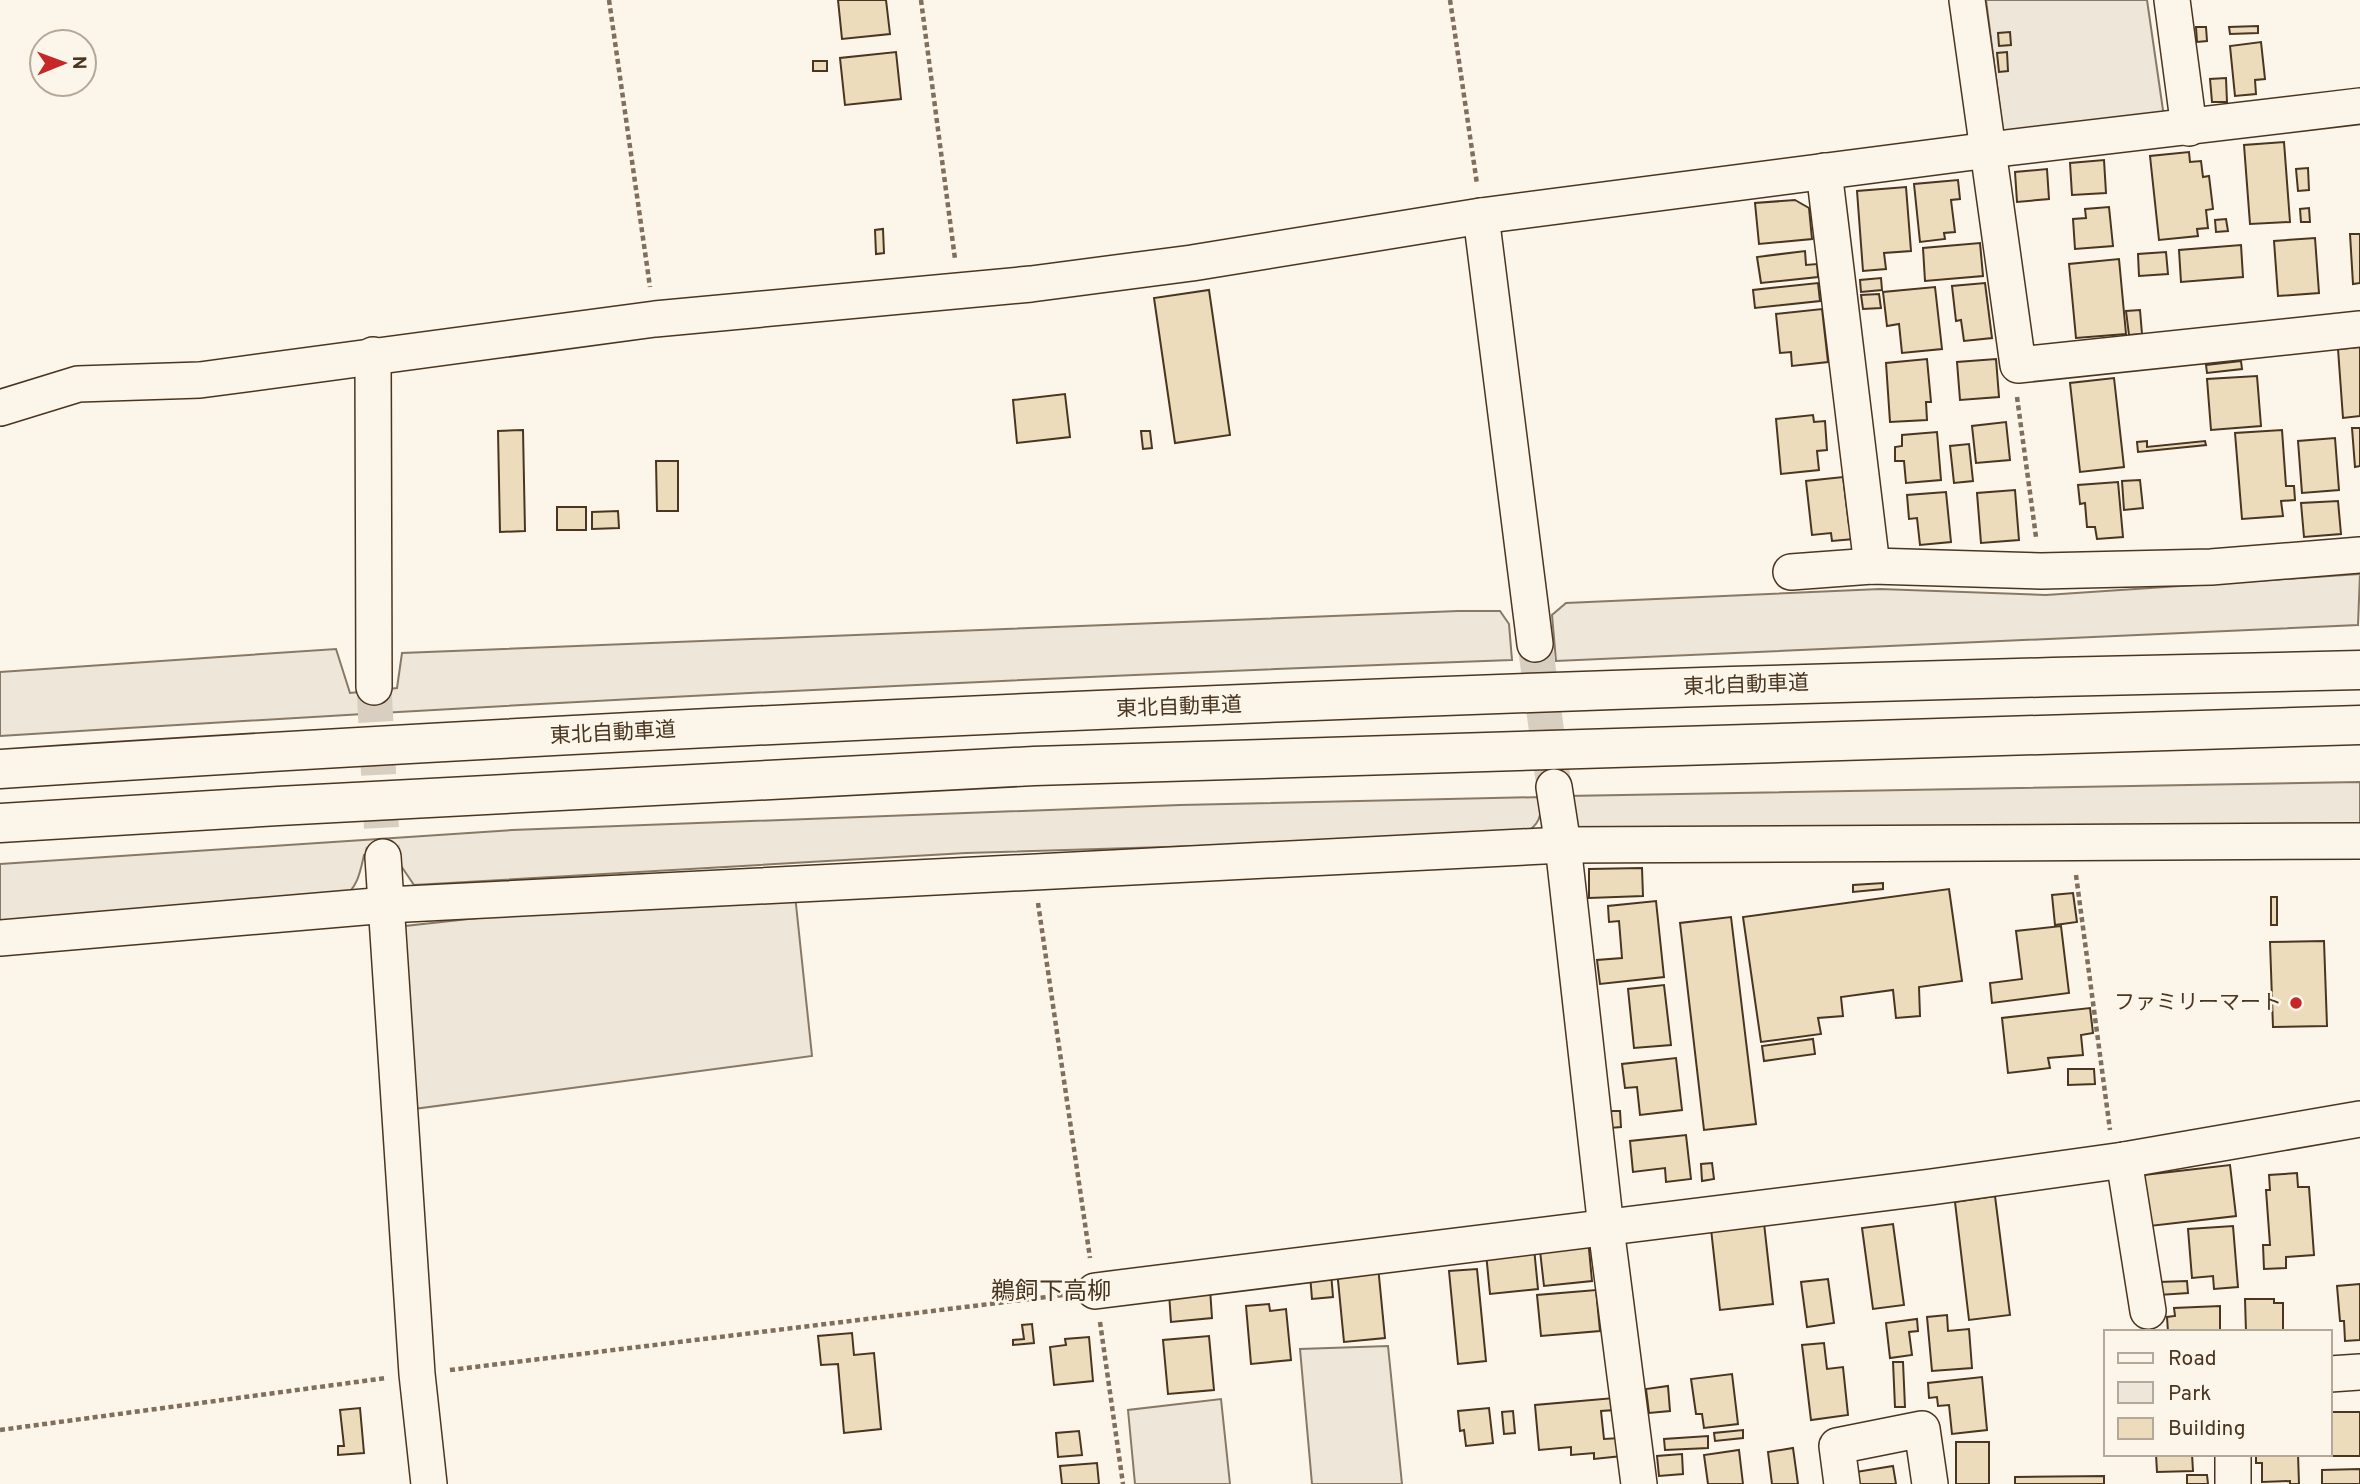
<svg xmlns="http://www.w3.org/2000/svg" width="2360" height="1484" viewBox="0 0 2360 1484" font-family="Overpass,'Noto Sans JP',sans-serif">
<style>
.green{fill:#ede6d9;stroke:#887966;stroke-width:2}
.building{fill:#ecdcbc;stroke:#4a3520;stroke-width:2}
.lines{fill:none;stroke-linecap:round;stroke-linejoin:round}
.minor-tunnel{stroke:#d8cfc1;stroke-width:35;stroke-dasharray:35 18;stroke-linecap:butt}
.minor-casing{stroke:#4a3520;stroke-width:38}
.highway-casing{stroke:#4a3520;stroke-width:41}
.path{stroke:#7f6f5c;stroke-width:4.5;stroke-dasharray:5 3.5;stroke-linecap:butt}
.minor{stroke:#fbf6e9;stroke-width:35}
.highway{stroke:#fbf6e9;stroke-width:38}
.poi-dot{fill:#c62828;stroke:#fbf6e9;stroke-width:2.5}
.labels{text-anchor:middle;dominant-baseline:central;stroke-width:5;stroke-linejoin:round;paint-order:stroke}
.street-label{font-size:21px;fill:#4a3520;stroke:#fbf6e9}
.poi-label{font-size:21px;fill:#4a3520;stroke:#fbf6e9;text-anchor:end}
.quarter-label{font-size:24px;fill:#4a3520;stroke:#fbf6e9}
</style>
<rect width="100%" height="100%" fill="#fbf6e9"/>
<g class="green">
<polygon points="1986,0 2147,0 2164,117 2004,140"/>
<polygon points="2360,574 2358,625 1556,661 1552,615 1566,603 1880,589 2046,595"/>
<path d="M1458 611H1500L1509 624 1512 660C1008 678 504 704 0 736V672L336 649 350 693 397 688 402 653Z"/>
<polygon points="2360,782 2360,827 1579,833 1566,796"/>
<path d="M1542 797C1541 818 1540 824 1522 836L966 853 414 885 395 857 364 855C360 873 358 886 343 898L0 926V864L512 830 1180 805Z"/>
<polygon points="795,895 812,1056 406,1110 396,927 534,912"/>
<polygon points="1388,1346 1402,1484 1312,1484 1300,1349"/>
<polygon points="1221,1399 1230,1484 1135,1484 1128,1410"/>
</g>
<g class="building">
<polygon points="838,0 886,0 890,34 842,39"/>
<polygon points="2258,26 2258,33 2230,34 2229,27"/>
<polygon points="2196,27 2206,27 2207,41 2197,42"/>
<polygon points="2010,32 2011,45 1999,46 1998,33"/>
<polygon points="2261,42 2265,79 2255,80 2256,94 2235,96 2230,46"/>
<polygon points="896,52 901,99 845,105 840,58"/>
<polygon points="2007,52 2008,71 1999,72 1997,53"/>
<rect x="813" y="61" width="14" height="10"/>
<polygon points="2226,78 2227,102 2212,102 2210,79"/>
<polygon points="2284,142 2290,222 2250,224 2244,145"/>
<polygon points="2189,152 2190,162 2201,161 2203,177 2209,176 2213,209 2206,210 2208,228 2197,229 2198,236 2159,240 2150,156"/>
<polygon points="2104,160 2106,193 2072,195 2070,163"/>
<polygon points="2308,168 2309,190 2298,191 2296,169"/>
<polygon points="2047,169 2049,199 2017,202 2015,172"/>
<polygon points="1958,180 1960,199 1951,200 1955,232 1944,233 1945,239 1920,242 1914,184"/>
<polygon points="1906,187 1911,251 1884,253 1886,269 1863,271 1857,191"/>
<polygon points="1795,200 1809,208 1812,239 1759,244 1755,203"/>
<polygon points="2109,207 2113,246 2075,249 2073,219 2086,218 2085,209"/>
<polygon points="2309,208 2310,222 2301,222 2300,209"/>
<polygon points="2226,219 2228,231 2216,232 2215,220"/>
<polygon points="883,229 884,253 876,254 875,230"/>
<polygon points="2350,234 2360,234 2360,283 2353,284"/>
<polygon points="2315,238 2319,293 2278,296 2274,241"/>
<polygon points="1980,243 1983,276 1925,281 1923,248"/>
<polygon points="2241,245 2243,277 2181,282 2179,250"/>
<polygon points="1805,251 1806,265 1817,264 1818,277 1761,283 1757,257"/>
<polygon points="2166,252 2168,274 2139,276 2138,254"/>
<polygon points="2119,259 2126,334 2076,338 2069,264"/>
<polygon points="1881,278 1882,290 1861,292 1860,280"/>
<polygon points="1818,283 1820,301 1755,308 1753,290"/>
<polygon points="1985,283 1992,338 1964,341 1961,320 1956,321 1952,286"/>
<polygon points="1935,287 1942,349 1902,353 1899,324 1887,326 1883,292"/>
<polygon points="1209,290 1230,435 1175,443 1154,298"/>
<polygon points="1879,294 1881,308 1863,309 1861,295"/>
<polygon points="1822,309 1828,362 1792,366 1791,352 1780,353 1776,314"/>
<polygon points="2140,310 2142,334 2129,335 2126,311"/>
<polygon points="2360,347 2360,416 2343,418 2338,349"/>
<polygon points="1927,359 1931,402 1926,402 1927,420 1890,422 1886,363"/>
<polygon points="1996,359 1999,397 1960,400 1957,362"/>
<polygon points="2241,361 2242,369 2207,373 2206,365"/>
<polygon points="2257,376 2261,426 2211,430 2207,379"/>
<polygon points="2114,378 2124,467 2080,472 2070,383"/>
<polygon points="1065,394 1070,437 1017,443 1013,400"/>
<polygon points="1813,415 1814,422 1825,421 1827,450 1817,451 1819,470 1781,474 1776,419"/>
<polygon points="2006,422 2010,460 1976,463 1972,426"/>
<polygon points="2352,428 2360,428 2360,466 2355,467"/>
<polygon points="523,430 525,531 500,532 498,431"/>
<polygon points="2282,430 2286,486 2294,486 2295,500 2281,501 2283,516 2242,519 2235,433"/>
<polygon points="1141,431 1150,431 1152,448 1143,449"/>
<polygon points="1937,432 1941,480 1906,483 1904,461 1895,461 1895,447 1902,446 1902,435"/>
<polygon points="2335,438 2339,490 2302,493 2298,441"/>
<polygon points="2147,441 2147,447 2205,441 2206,445 2138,452 2137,442"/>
<polygon points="1969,444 1973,481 1954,483 1950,446"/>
<polygon points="656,461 678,461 678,511 657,511"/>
<polygon points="1843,477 1849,525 1853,525 1854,539 1832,541 1831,533 1812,535 1806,481"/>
<polygon points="2140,480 2143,508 2124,510 2122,481"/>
<polygon points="2118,482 2123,537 2097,539 2095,527 2087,527 2085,503 2080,504 2078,485"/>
<polygon points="2015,490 2019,540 1981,543 1977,493"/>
<polygon points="1946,492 1951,542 1920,545 1917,518 1909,519 1907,495"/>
<polygon points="2338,501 2341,534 2304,537 2301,503"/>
<rect x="557" y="507" width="29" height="23"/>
<polygon points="618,511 619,528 592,529 592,512"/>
<polygon points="1642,868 1643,896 1589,898 1589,869"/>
<polygon points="1883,883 1883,889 1853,892 1853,885"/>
<polygon points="1949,889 1962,981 1919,987 1920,1016 1896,1018 1893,990 1841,997 1843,1016 1818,1018 1821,1034 1761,1042 1743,917"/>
<polygon points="2073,893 2077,922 2055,925 2052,895"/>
<rect x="2271" y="897" width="6" height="28"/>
<polygon points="1656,901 1664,977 1600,984 1597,960 1622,958 1619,921 1609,922 1608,906"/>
<polygon points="1731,917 1756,1124 1704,1130 1680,923"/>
<polygon points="2061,926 2069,993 1992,1003 1990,983 2022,979 2016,931"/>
<polygon points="2324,941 2327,1026 2273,1027 2270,942"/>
<polygon points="1664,985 1671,1045 1634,1048 1628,989"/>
<polygon points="2090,1008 2093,1033 2081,1035 2083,1055 2048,1058 2050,1068 2008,1073 2002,1018"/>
<polygon points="1813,1039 1815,1054 1764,1061 1762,1046"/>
<polygon points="1676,1058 1682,1110 1640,1115 1637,1087 1625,1088 1622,1064"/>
<polygon points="2068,1069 2094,1069 2095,1084 2068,1085"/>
<polygon points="1609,1111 1620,1111 1621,1127 1610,1128"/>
<polygon points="1686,1135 1691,1179 1666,1182 1665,1168 1633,1172 1630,1141"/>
<polygon points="1712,1163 1714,1179 1702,1181 1701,1164"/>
<polygon points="2230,1165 2236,1216 2150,1226 2144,1175"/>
<polygon points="2297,1173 2298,1187 2309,1187 2314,1255 2286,1257 2286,1268 2264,1269 2263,1245 2270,1245 2266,1190 2270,1190 2269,1175"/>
<polygon points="1995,1196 2010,1315 1969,1320 1955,1202"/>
<polygon points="1764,1223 1773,1304 1720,1310 1711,1229"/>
<polygon points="1893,1224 1904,1305 1873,1309 1862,1228"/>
<polygon points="2233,1226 2238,1287 2214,1289 2213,1276 2192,1278 2188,1229"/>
<polygon points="1588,1238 1592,1281 1544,1286 1539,1242"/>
<polygon points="1534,1248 1538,1289 1490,1294 1486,1253"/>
<polygon points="1378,1266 1385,1338 1344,1342 1337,1270"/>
<polygon points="1477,1269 1486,1361 1458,1364 1449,1271"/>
<polygon points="1331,1273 1333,1297 1312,1299 1310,1275"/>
<polygon points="1828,1279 1834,1323 1807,1327 1801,1282"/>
<polygon points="2187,1281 2188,1293 2159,1295 2159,1282"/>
<polygon points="2360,1284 2360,1340 2345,1341 2344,1321 2340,1321 2337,1286"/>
<polygon points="1210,1289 1212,1318 1171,1322 1169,1293"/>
<polygon points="1596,1290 1600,1331 1541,1336 1537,1295"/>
<polygon points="2245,1299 2274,1299 2274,1303 2283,1303 2283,1332 2246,1332"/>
<polygon points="1269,1304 1270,1311 1286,1309 1291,1360 1251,1364 1246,1306"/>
<polygon points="2220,1306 2220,1332 2168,1332 2167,1317 2175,1316 2174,1308"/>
<polygon points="1947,1315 1948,1331 1969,1329 1972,1368 1932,1371 1927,1317"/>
<polygon points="1917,1319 1918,1331 1909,1332 1912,1355 1890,1358 1886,1323"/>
<polygon points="1032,1324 1034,1343 1013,1345 1013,1340 1024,1339 1022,1325"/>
<polygon points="852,1333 854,1355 874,1353 881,1429 844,1433 838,1364 821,1365 818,1336"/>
<polygon points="1209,1336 1214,1390 1168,1394 1163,1340"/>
<polygon points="1089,1337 1093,1381 1054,1385 1050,1347 1066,1345 1065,1339"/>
<polygon points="1824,1343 1827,1369 1843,1367 1848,1415 1811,1420 1802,1345"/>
<polygon points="1893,1362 1903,1362 1905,1407 1895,1407"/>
<polygon points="1732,1374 1738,1424 1704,1428 1702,1414 1696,1414 1691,1379"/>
<polygon points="1982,1377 1987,1430 1952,1434 1949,1405 1938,1406 1937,1397 1929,1398 1928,1383"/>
<polygon points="1668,1386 1670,1411 1649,1413 1646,1389"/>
<polygon points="1614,1398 1615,1410 1601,1411 1604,1439 1620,1438 1622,1456 1594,1459 1594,1453 1571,1455 1571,1447 1539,1450 1535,1405"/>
<polygon points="360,1408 364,1453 338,1455 338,1446 344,1446 340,1410"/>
<polygon points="1489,1408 1493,1443 1466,1446 1464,1430 1460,1431 1458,1411"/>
<polygon points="1513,1411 1515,1433 1504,1434 1502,1412"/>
<polygon points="2330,1412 2360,1412 2360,1456 2320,1456 2320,1454 2330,1454"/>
<polygon points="1743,1430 1743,1438 1715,1441 1714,1433"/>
<polygon points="1079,1431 1082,1455 1058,1457 1056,1433"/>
<polygon points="1708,1436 1708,1448 1665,1450 1664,1439"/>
<rect x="1956" y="1442" width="33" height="42"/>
<polygon points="1793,1448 1798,1484 1772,1484 1768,1452"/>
<polygon points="1739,1450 1743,1484 1708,1484 1704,1455"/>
<polygon points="1682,1454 1683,1474 1659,1476 1657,1456"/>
<polygon points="2156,1454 2192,1454 2193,1471 2157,1472"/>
<polygon points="2256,1454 2298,1454 2299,1484 2290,1484 2290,1481 2262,1482 2262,1463 2256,1463"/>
<polygon points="1097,1463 1099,1484 1062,1484 1060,1466"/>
<polygon points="1893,1466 1896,1484 1858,1484 1856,1472"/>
<polygon points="2360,1469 2360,1484 2322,1484 2322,1470"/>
<polygon points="2187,1475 2207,1475 2208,1484 2187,1484"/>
<polygon points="2104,1476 2104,1484 2015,1484 2015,1477"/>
</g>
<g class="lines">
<g class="minor-tunnel">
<polyline points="1535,644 1554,787"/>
<polyline points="374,687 383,857"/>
</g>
<defs>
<g id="minor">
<polyline points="1967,0 2018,365 2360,329"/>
<polyline points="2172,0 2189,128"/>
<polyline points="1824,171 1872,566"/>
<polyline points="1481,216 1535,644"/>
<polyline points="373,355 374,687"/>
<polyline points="0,408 78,384 200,380 655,319 1031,284 1192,263 1481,216 1989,150 2360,106"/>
<polyline points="1791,572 1872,566 2041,571 2211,567 2360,555"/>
<polyline points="1554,787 1563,845 1606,1228 1639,1484"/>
<polyline points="383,857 417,1374 429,1484"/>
<polyline points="0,938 387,905 1563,845 2360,841"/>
<polyline points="2124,1160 2148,1311"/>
<polyline points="1095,1291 1931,1187 2124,1160 2360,1119"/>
<polyline points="2330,1374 2360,1372"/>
<polyline points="2233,1454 2233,1484"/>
<polyline points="1842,1484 1837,1446 1922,1429 1930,1484"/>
</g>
<g id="highway">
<path d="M0 769C576 731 1154 705 1731 686 1941 679 2150 675 2360 670"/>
<polyline points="0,823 278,806 1034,766 2360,725"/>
</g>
</defs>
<use href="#minor" class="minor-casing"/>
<use href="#highway" class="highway-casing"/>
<g class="path">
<polyline points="609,0 650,287"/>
<polyline points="921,0 955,259"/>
<polyline points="1450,0 1477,184"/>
<polyline points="2017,397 2036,537"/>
<polyline points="2076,875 2110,1130"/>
<polyline points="1038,903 1090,1258"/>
<polyline points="1100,1322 1123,1484"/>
<polyline points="450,1370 1063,1295"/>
<polyline points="0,1430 386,1378"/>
</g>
<use href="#minor" class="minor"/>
<use href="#highway" class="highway"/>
</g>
<circle class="poi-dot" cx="2296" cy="1003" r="7"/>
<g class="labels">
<g class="street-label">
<text transform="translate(1746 686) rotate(-2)">東北自動車道</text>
<text transform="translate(1179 708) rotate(-2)">東北自動車道</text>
<text transform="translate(613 734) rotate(-3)">東北自動車道</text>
</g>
<g class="poi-label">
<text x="2282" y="1003">ファミリーマート</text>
</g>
<g class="quarter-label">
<text x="1051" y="1293">鵜飼下高柳</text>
</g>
</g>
<rect x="2104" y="1330" width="228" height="126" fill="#fbf6e9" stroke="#b4a999" stroke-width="2"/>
<rect x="2118" y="1353" width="35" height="10" fill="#fbf6e9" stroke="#b4a999" stroke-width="2"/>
<text x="2168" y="1365" font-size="21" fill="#4a3520">Road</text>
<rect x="2118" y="1382" width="35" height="21" fill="#ede6d9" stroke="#b4a999" stroke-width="2"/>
<text x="2168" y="1400" font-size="21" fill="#4a3520">Park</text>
<rect x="2118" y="1418" width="35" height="21" fill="#ecdcbc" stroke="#b4a999" stroke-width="2"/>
<text x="2168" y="1435" font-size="21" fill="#4a3520">Building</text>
<g transform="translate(63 63) rotate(89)"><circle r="33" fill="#fbf6e9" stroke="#b4a999" stroke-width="2"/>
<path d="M0-5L12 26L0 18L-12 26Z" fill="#c62828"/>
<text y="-10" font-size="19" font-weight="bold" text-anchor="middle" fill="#4a3520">N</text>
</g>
</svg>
